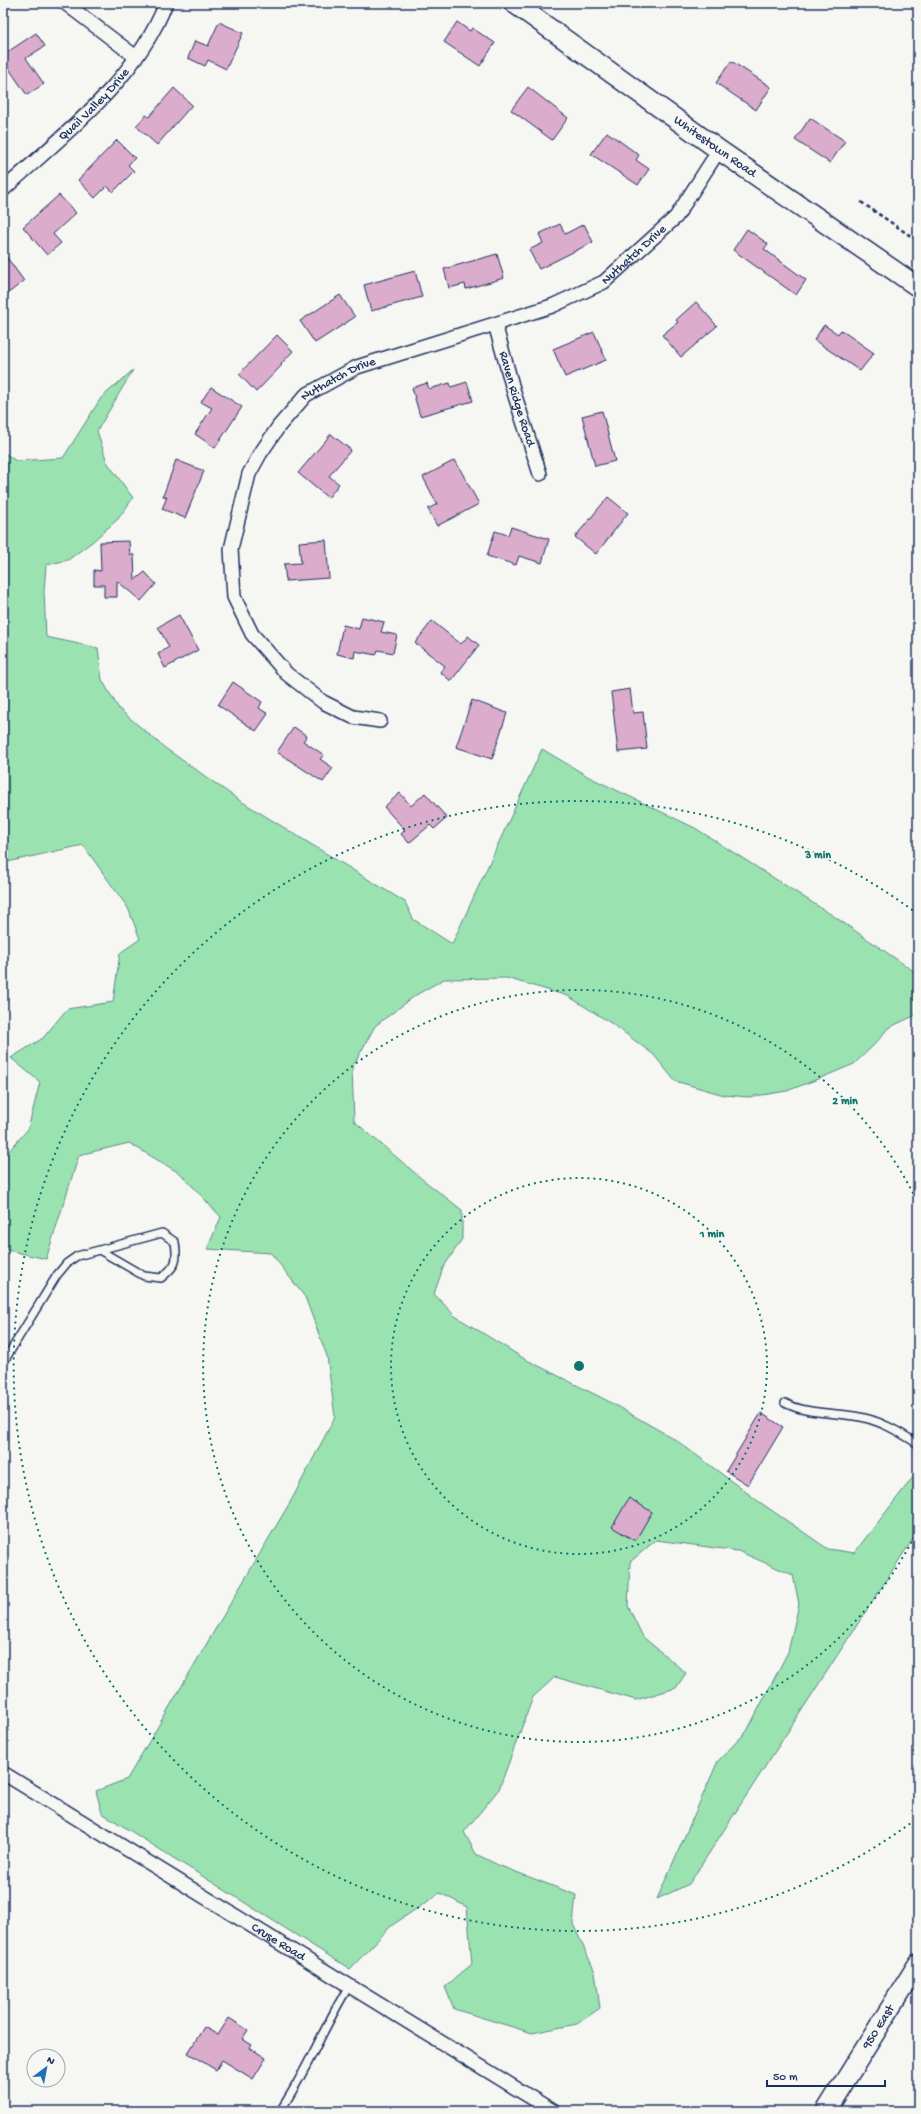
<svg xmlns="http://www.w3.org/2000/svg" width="921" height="2114" viewBox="0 0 921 2114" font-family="'Gochi Hand',sans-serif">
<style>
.green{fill:#9ae3b1;stroke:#5a8988}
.building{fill:#dcaccc;stroke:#1b2f5e}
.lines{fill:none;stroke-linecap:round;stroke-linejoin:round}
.lane-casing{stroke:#1b2f5e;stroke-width:10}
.street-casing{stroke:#1b2f5e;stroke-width:16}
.secondary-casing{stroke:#1b2f5e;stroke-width:22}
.path{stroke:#1b2f5e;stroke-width:2.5;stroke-dasharray:4 3;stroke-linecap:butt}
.lane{stroke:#f6f6f2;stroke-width:7}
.street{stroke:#f6f6f2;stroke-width:13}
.secondary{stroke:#f6f6f2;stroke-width:19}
.ring{fill:none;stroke:#0f766e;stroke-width:2;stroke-dasharray:2 4}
.labels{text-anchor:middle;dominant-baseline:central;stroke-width:3.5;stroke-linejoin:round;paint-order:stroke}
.street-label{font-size:13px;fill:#1b2f5e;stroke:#f6f6f2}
.centre{fill:#0f766e;stroke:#f6f6f2;stroke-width:2}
.ring-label{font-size:12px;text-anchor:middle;font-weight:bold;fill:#0f766e;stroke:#f6f6f2;stroke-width:3.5;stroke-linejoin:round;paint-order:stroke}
</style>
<rect width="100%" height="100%" fill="#f6f6f2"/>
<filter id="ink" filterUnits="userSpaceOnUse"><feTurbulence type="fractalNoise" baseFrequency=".025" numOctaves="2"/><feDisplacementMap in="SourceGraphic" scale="8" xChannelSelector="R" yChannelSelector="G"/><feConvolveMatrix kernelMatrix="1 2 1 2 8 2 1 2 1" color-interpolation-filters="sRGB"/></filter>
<g filter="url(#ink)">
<polygon class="green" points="133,370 97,431 107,462 133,498 118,519 92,542 68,560 46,565 44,591 46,637 98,648 102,680 119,709 165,748 239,800 405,902 413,919 452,944 542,749 589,777 695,828 835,917 918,974 918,1014 888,1028 876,1043 854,1064 823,1077 787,1091 749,1097 724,1095 675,1081 654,1055 614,1025 568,996 506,978 444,979 416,995 375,1026 352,1068 354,1121 422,1179 462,1210 462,1239 443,1268 434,1294 455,1316 523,1358 606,1400 676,1440 758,1501 828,1549 854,1553 914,1476 918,1479 918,1531 689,1884 657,1899 718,1761 747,1731 788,1652 799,1604 793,1575 738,1551 656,1540 630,1562 628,1606 643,1637 686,1673 676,1688 636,1700 555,1677 533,1697 499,1789 464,1832 476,1854 498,1865 576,1895 573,1924 595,1972 600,2008 577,2024 532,2033 454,2009 445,1987 472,1964 467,1907 440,1893 391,1926 350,1969 102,1813 96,1791 127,1779 292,1499 335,1417 327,1356 305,1297 271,1253 207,1249 221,1217 181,1174 129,1143 79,1155 46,1259 3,1249 3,1158 28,1129 40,1082 11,1058 43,1038 67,1009 113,1002 120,953 140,939 128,908 83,845 3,863 3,452 16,461 63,458 101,398"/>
<g class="building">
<polygon points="219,22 243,33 226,69 208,60 205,66 188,58 195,41 208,46"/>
<polygon points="457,22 470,31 472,28 495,43 480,66 444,42"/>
<polygon points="36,33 45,46 26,58 44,84 27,95 3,60 3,55"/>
<polygon points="731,61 771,87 756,110 716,83"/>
<polygon points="528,87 568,118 552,140 511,110"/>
<polygon points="174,88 192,105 157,145 136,126 146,115 149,117"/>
<polygon points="810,118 845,141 830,163 795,140"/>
<polygon points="607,132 639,155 636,160 649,169 638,185 591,154"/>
<polygon points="117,140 135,158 128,165 134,171 113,192 107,186 95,198 78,180"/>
<polygon points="59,195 76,213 53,234 61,243 47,255 23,227"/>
<polygon points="560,224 565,234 584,224 593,242 539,269 529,250 543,243 539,234"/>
<polygon points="747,229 768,244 764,249 806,280 796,295 733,250"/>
<polygon points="3,252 24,281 3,297"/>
<polygon points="497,254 504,278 466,289 465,284 449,288 444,269"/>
<polygon points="415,271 422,297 371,311 364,285"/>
<polygon points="340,295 355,317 315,343 300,321"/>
<polygon points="696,302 717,326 681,357 662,335 678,322 676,320"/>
<polygon points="824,325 838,334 841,330 874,353 860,371 814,340"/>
<polygon points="594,332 606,360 565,377 553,349"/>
<polygon points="277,335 293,351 281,364 282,365 256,392 239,374"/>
<polygon points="467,382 473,401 420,416 412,388 427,383 429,389 450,383 451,387"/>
<polygon points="211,387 242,407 215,448 195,434 212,408 201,402"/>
<polygon points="602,411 615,461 595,466 582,416"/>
<polygon points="331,434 351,450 329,476 339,484 328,498 298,473"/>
<polygon points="176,460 204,471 185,518 162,509 167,497 163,496"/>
<polygon points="455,460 479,504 437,526 428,509 437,504 423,477"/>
<polygon points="608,497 628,513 596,554 575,537"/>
<polygon points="511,527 549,539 542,563 519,556 516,565 487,556 495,531 508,535"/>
<polygon points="326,540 329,578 286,581 284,564 301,563 299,542"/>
<polygon points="129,541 130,555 134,555 135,580 145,572 156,584 141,601 117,581 117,597 104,597 104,585 94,585 94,570 101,571 100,542"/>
<polygon points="179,615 198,650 165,668 158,654 169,647 158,627"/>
<polygon points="362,617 384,622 381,632 397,635 393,653 378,650 376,655 355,651 354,658 337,654 343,625 359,629"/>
<polygon points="432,621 461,644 468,636 479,645 451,681 440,672 445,666 415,643"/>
<polygon points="233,682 262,702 259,708 268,714 256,731 218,705"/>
<polygon points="630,689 633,713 643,712 647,749 618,752 611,692"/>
<polygon points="472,700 507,713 492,759 456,747"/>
<polygon points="294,727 307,736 303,741 324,755 320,759 333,768 323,782 277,752"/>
<polygon points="400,793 411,806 425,793 447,818 434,829 430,825 409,843 401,834 405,830 384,807"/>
<polygon points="761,1413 783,1427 748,1485 726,1471"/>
<polygon points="629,1498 652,1512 635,1541 612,1527"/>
<polygon points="229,2018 248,2030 242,2039 252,2045 250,2048 266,2058 253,2079 222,2060 216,2070 188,2053 204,2027 218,2035"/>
</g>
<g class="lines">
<defs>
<g id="lane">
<path d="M3 1363 57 1275 67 1263 77 1256 162 1233 175 1242C178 1262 176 1266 161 1278L144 1276 101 1251"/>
<path d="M785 1403C806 1414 830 1412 854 1416 878 1419 898 1431 918 1444"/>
<path d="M280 2111C307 2071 324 2026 349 1986"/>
</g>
<g id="street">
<polyline points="65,3 136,57"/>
<path id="s1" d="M3 190C63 135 136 81 166 3"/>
<path id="s2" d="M495 324 515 396 540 474"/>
<path id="s3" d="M380 721 353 717 323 702 287 674 252 634 234 597 231 549 249 474 260 454 279 426 306 395 357 367 552 306 604 282 676 217 719 150"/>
<path id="s4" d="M3 1773 553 2111"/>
</g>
<g id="secondary">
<path id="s5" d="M514 3 719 150 918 287"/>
<path id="s6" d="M826 2111 918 1964"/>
</g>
</defs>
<use href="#lane" class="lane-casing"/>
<use href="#street" class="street-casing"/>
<use href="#secondary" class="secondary-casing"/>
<polyline class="path" points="861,202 918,241"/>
<use href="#lane" class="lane"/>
<use href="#street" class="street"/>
<use href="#secondary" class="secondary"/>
</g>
</g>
<g class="ring">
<circle cx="579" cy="1366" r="188"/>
<path d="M917 1531A376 376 0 1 1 917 1201"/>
<path d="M915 1820A565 565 0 1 1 915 912"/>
</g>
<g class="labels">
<g class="street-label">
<text stroke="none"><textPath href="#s1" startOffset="125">Quail Valley Drive</textPath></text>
<text stroke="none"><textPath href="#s5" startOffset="247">Whitestown Road</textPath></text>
<text stroke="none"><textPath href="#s3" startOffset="784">Nuthatch Drive</textPath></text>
<text stroke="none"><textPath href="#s3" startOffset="460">Nuthatch Drive</textPath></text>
<text stroke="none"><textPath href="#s2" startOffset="78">Raven Ridge Road</textPath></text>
<text stroke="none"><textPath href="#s4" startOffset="323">Cruse Road</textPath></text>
<text stroke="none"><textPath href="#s6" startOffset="99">950 East</textPath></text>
</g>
</g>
<circle cx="579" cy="1366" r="6" class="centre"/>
<g class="ring-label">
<text x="818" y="858">3 min</text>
<text x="845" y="1104">2 min</text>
<text x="712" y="1237">1 min</text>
</g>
<rect width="921" height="2114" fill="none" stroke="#f6f6f2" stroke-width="16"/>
<rect x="8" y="8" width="905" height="2098" fill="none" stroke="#1b2f5e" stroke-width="1.5" filter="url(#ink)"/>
<g transform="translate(46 2068) rotate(32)"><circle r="19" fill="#f6f6f2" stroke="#9ea6b7"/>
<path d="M0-3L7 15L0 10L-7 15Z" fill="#1f6fb2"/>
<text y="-6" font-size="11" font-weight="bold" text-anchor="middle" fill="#1b2f5e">N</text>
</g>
<path d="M767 2080v6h118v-6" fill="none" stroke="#1b2f5e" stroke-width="2"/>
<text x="773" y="2080" font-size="12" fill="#1b2f5e" stroke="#f6f6f2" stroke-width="3" paint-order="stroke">50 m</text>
</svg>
